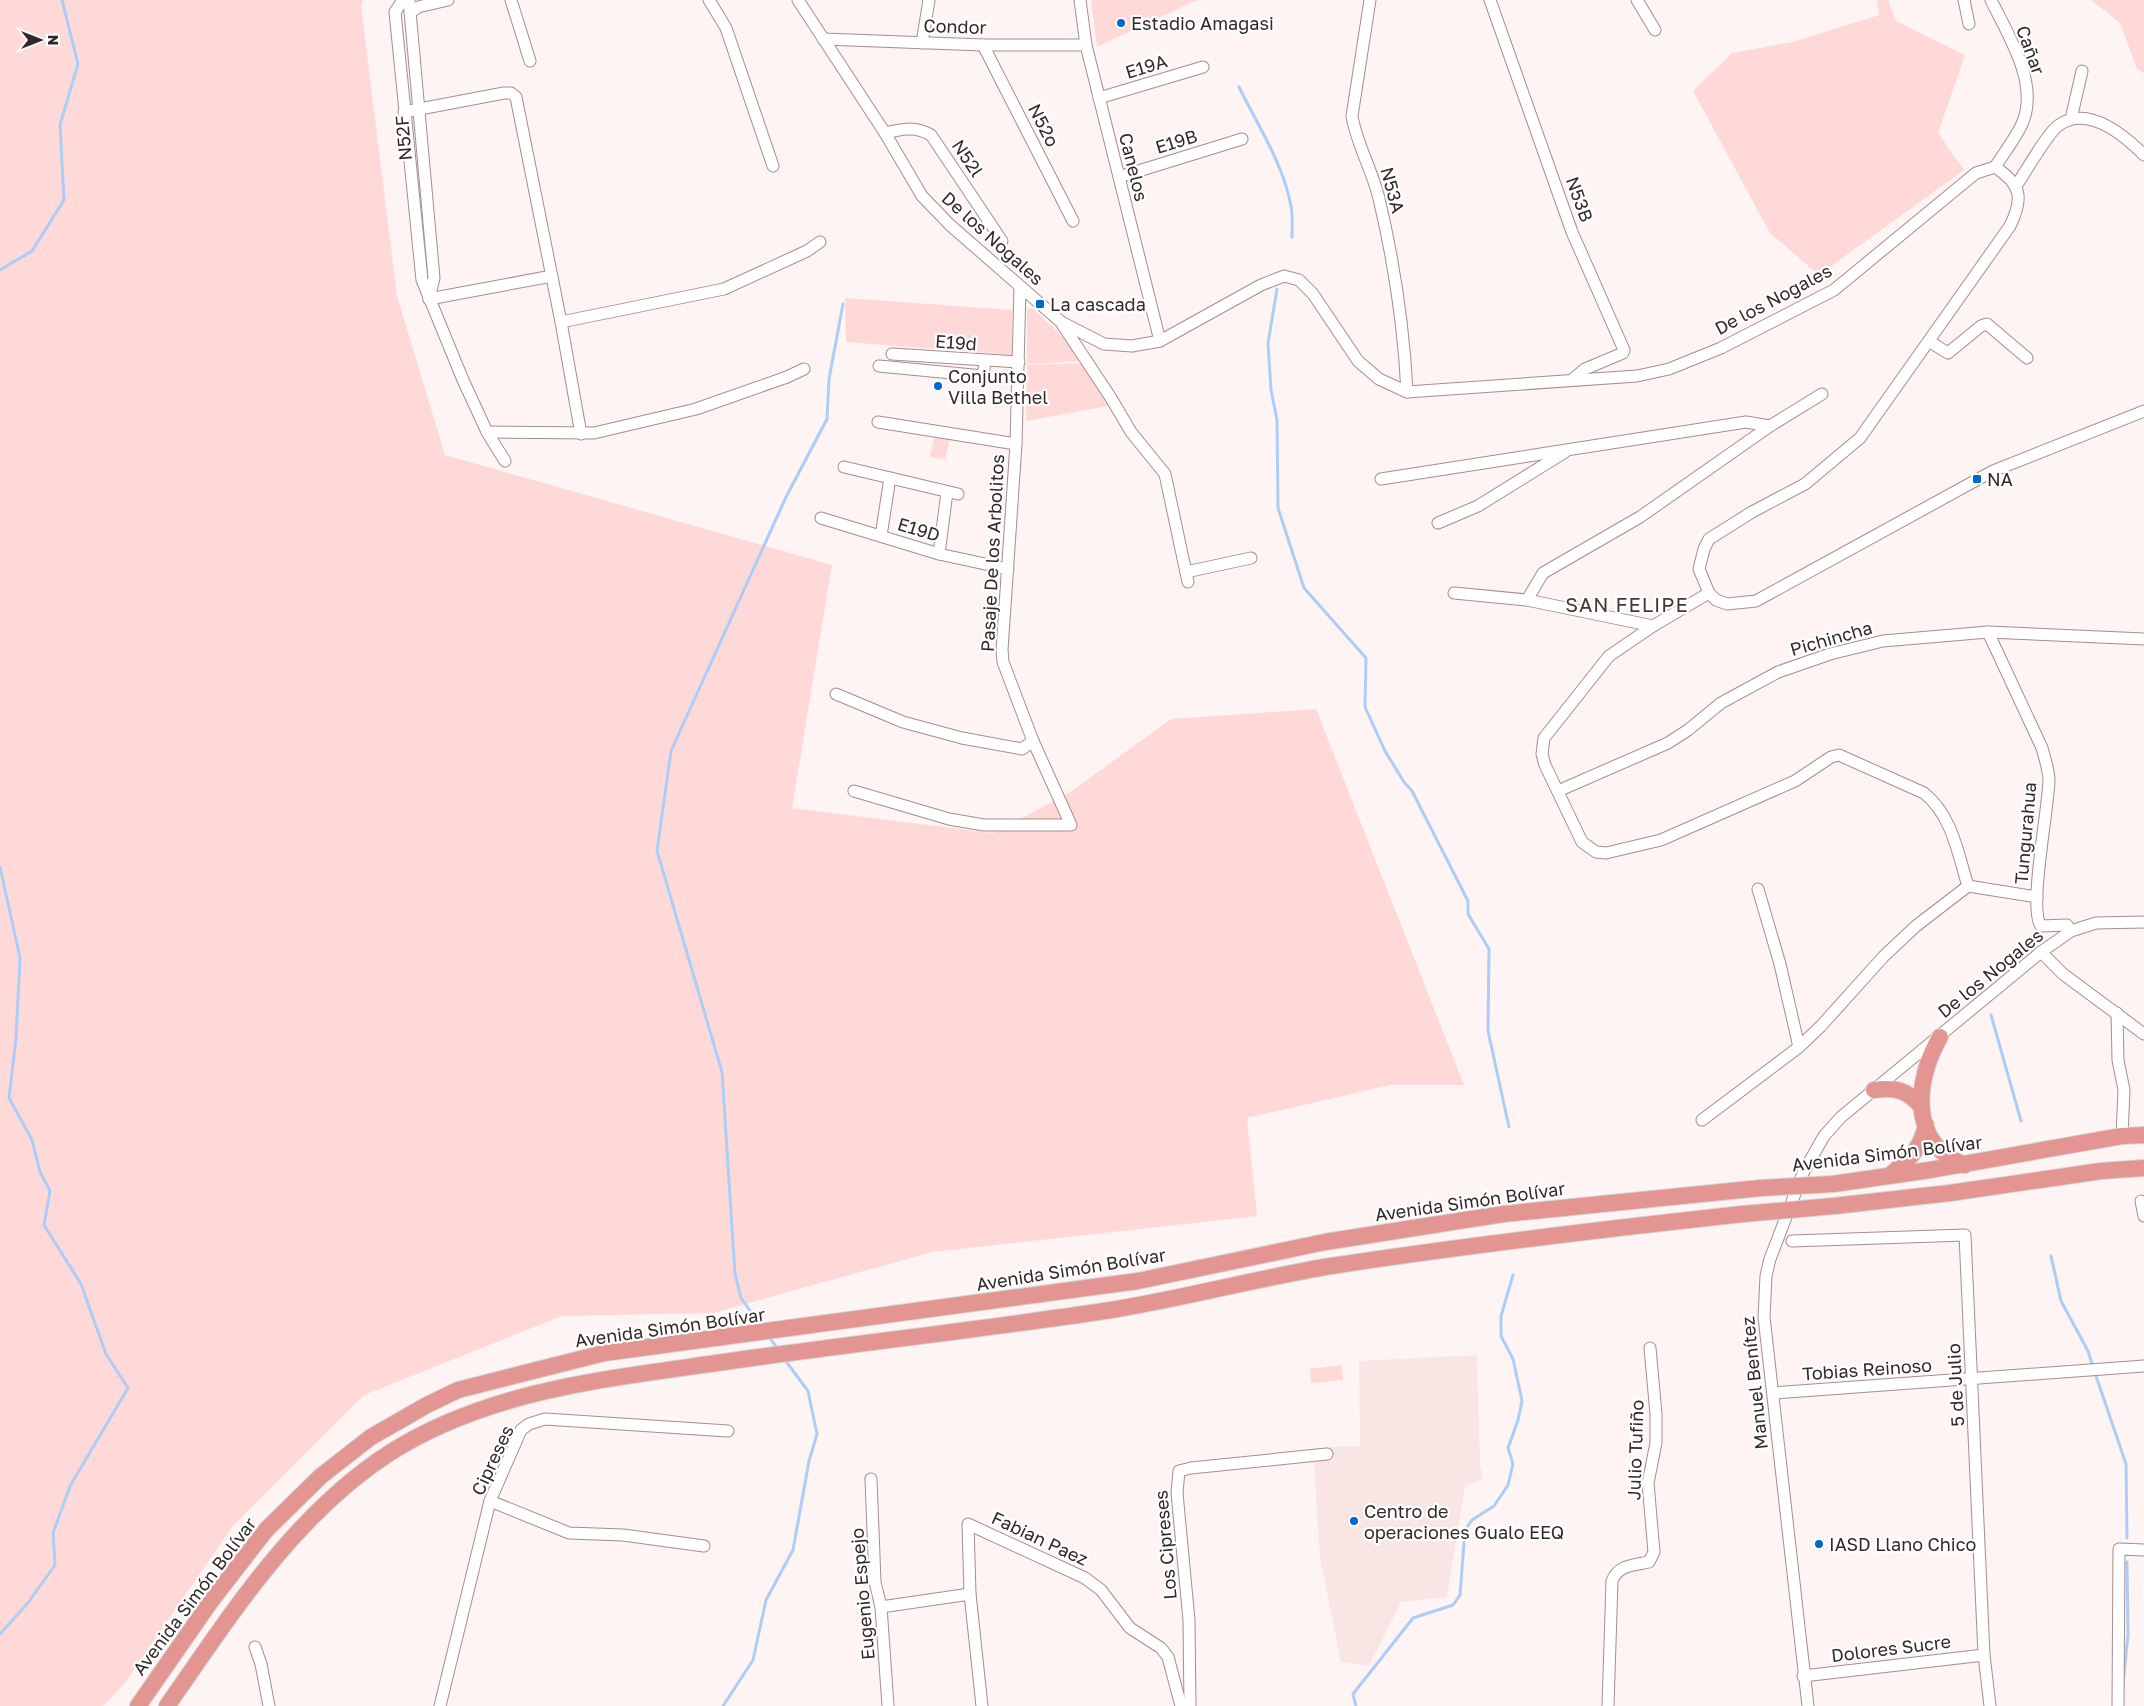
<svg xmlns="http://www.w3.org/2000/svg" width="2144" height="1706" viewBox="0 0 2144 1706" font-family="'Golos Text',sans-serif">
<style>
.built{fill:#f9e6e4}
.green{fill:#ffd9d7}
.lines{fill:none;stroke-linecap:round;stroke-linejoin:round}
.stream{stroke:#accdf8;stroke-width:3}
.minor-casing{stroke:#a38f8d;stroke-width:13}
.highway-casing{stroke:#d6d4d4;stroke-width:18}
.minor{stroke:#fff;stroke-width:11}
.highway{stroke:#e29591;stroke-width:16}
.highway-bridge-casing{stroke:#d6d4d4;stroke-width:18;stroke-linecap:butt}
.highway-bridge{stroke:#e29591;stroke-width:16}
.poi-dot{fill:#0067cf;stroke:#fff;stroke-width:2}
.labels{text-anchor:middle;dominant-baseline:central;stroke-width:4.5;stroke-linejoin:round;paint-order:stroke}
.poi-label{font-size:18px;fill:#312928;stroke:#fff;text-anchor:start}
.street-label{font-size:18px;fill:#312928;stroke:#fff}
.quarter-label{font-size:20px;letter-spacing:1px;fill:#463534;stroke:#fff}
</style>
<rect width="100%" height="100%" fill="#fdf4f3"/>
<polygon class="built" points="1477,1355 1480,1465 1483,1479 1465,1486 1447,1597 1401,1602 1369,1666 1341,1662 1320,1558 1313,1448 1360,1446 1359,1361"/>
<g class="green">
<polygon points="0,0 363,0 361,6 397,296 445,455 832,565 792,808 993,833 1069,793 1171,719 1316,709 1464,1085 1390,1085 1247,1118 1257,1216 932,1252 713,1313 562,1316 364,1395 232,1527 124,1684 103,1706 0,1706"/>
<polygon points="1091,0 1197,0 1097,47"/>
<polygon points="1877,0 1888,0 1896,21 1965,55 1938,133 1964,170 1819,275 1770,233 1693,91 1732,53 1793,42 1879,15"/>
<polygon points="2091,0 2144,0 2144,73 2137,69 2120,23"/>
<polygon points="845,298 1012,310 1012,355 846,342"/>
<polygon points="1032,308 1059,333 1082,361 1027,364 1027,309"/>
<polygon points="1083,363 1109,406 1026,421 1027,365"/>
<polygon points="935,435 950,439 945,459 930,457"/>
<polygon points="1341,1365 1343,1380 1311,1383 1310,1369"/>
</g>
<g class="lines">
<g class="stream">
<path d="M1239 87C1258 126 1283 163 1291 206 1293 216 1292 227 1292 237"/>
<polyline points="0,270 32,251 64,200 60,125 78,64 62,0"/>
<polyline points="1277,289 1268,343 1271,390 1277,420 1278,508 1304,588 1366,658 1365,707 1385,751 1404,782 1412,791 1468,901 1468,914 1489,949 1488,1031 1509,1127"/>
<polyline points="0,867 20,958 16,1039 9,1098 32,1140 40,1172 50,1191 44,1225 81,1284 106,1354 128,1388 70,1486 53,1533 55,1565 27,1604 0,1634"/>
<polyline points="1991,1015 2021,1121"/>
<polyline points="2051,1256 2061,1301 2088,1351 2093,1367"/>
<polyline points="761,1326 741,1298 735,1274 722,1072 657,851 671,751 786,497 827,419 829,379 843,304"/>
<polyline points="769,1337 777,1348"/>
<polyline points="2095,1373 2126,1464 2127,1538"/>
<polyline points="2123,1684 2128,1635 2127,1562"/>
<polyline points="723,1706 753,1660 766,1600 793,1550 809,1461 817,1434 808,1391 785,1360"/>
<polyline points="1356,1706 1353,1694 1413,1618 1453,1605 1460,1595 1465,1530 1472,1520 1494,1506 1508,1485 1513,1464 1508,1448 1518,1420 1522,1401 1513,1359 1501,1336 1501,1316 1513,1275"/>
</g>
<defs>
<g id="minor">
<polyline points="403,0 395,12 422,280 463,380 487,432 505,461"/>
<polyline points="409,0 434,278 429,299"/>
<polyline points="511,0 530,61"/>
<polyline points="709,0 726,28 773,166"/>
<polyline points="798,0 885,133 922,196 950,225 1061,322 1104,344 1132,346 1160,341 1261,285 1284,276 1299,280 1313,294 1358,361 1379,379 1407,392 1637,376 1669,369 1721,348 1834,290 1976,173 1995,167"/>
<polyline points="1080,0 1086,45 1160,341"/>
<path d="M1370 0 1352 116C1357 146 1374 173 1380 203 1394 263 1404 330 1407 392"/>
<polyline points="1490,0 1572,232 1624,350 1623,353 1585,369 1573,379"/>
<polyline points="1637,0 1655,30"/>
<polyline points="1964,0 1969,24"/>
<path d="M1991 0C2008 35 2040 84 2022 124 2015 139 2004 153 1995 167"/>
<polyline points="410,13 418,7 448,0"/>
<polyline points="823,39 983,45 1086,45"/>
<polyline points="922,43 929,0"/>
<polyline points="983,45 1073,221"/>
<polyline points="1099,98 1203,67"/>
<polyline points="404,112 504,93 511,93 516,97 561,322 581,434"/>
<polyline points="2071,119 2082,71"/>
<path d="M885 133C902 129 915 126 931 135L1002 241"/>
<path d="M1995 167C2021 184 2024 198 2010 226L1860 438 1805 484 1752 512 1709 539 1704 549 1699 569 1709 593 1716 600 1727 604 1756 601 1993 471 2144 411"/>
<polyline points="1119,177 1242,139"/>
<path d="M2016 186C2025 173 2048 132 2059 125 2088 105 2124 135 2144 155"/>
<polyline points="429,299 552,276"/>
<polyline points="561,322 724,289 807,251 820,242"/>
<polyline points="1062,324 1111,398 1131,432 1165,474 1188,582"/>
<polyline points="1930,342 1948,353 1981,326 1987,324 2027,358"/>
<polyline points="892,354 1019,362"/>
<polyline points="879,366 983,376 985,362"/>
<polyline points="878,422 1016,444"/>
<polyline points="487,432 594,433 696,409 787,377 804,369"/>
<polyline points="844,467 958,494"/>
<polyline points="1381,479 1746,422 1770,426"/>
<polyline points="821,518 939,554 1008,569"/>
<polyline points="1438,523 1478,506 1565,452"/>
<polyline points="881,536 890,478"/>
<polyline points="939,554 947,492"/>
<polyline points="1186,572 1251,558"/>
<polyline points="1454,593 1527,600 1653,626"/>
<path d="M1709 593 1653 626 1609 656 1544 738 1542 754 1545 765 1582 842 1596 852 1606 853 1661 840 1795 781 1831 757 1839 755 1924 793C1952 815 1958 854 1968 886"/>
<polyline points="1527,600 1543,573 1640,517 1770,426 1822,394"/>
<path d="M1988 632 2042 748C2045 758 2048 768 2049 779 2049 806 2028 910 2041 926L2067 925 2071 931"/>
<polyline points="836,694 903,722 962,738 1022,749 1033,741"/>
<polyline points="854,791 949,819 984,825 1071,825 1033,741 1003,662 1002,650 1016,444 1020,287"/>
<polyline points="1558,791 1668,743 1688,730 1721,703 1778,672 1830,654 1883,641 1988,632 2144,639"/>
<polyline points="1758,889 1780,964 1799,1047"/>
<polyline points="2041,952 2063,974 2144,1034"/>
<polyline points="2117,1013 2118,1060 2124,1090 2122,1136"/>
<polyline points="1702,1120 1799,1047 1821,1026 1884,956 1916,926 1968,886 2037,897"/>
<polyline points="2141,1201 2144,1216"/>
<polyline points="1792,1241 1965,1235 1984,1655 1990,1706"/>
<polyline points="1773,1393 2144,1366"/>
<polyline points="871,1479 875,1582 881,1607 888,1706"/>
<polyline points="490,1501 569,1533 623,1535 704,1546"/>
<polyline points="881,1607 970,1594"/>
<polyline points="255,1647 261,1664 269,1706"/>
<polyline points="1803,1676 1984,1655"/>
<polyline points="440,1706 490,1501 521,1430 529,1424 545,1419 728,1431"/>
<polyline points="982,1706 970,1594 968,1524 1085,1578 1101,1590 1130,1628 1161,1648 1168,1657 1181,1706"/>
<polyline points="1190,1706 1189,1620 1177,1493 1179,1471 1191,1468 1327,1454"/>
<path d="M1608 1706 1612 1581C1618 1565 1634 1565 1649 1562L1654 1552 1648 1483 1656 1443V1414L1650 1348"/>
<polyline points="1808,1706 1764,1317 1766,1276 1770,1259 1803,1173 1824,1136 1841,1117 2041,952 2071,931 2096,923 2144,922"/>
<polyline points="2118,1706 2119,1549 2144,1550"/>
</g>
<g id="highway">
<path d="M1940 1037C1915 1080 1908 1144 1965 1165"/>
<path d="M1874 1090C1895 1087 1907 1090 1921 1106"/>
<path d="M1889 1176C1907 1161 1921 1150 1926 1125"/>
<polyline points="1833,1184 1930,1170 2122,1136 2144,1135"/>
<polyline points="1834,1206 1950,1193 2101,1171 2144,1168"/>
<polyline points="138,1706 211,1601 266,1530 321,1476 371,1437 427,1405 458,1390 604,1353 1138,1281 1325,1242 1503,1214 1761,1188"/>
<path d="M167 1706C230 1616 293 1516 388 1454 486 1391 604 1379 717 1363 848 1344 980 1330 1111 1310 1185 1298 1258 1278 1331 1266 1468 1245 1605 1229 1743 1214"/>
</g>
</defs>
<use href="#minor" class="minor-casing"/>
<use href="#highway" class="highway-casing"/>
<use href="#minor" class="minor"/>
<use href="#highway" class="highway"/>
<defs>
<g id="highway-bridge">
<polyline points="1761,1188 1833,1184"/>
<polyline points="1743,1214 1834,1206"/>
</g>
</defs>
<use href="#highway-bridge" class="highway-bridge-casing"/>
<use href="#highway-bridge" class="highway-bridge"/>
</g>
<g class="poi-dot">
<circle cx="1121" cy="23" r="5"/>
<rect x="1035" y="299" width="10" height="10" rx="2.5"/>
<circle cx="938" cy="386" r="5"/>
<rect x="1972" y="474" width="10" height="10" rx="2.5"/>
<circle cx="1354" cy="1521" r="5"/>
<circle cx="1819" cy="1544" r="5"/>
</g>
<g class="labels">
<g class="poi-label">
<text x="1131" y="23">Estadio Amagasi</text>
<text x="1050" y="304">La cascada</text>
<text x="948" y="376">Conjunto<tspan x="948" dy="21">Villa Bethel</tspan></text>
<text x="1987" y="479">NA</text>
<text x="1364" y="1511">Centro de<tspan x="1364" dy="21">operaciones Gualo EEQ</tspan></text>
<text x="1829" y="1544">IASD Llano Chico</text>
</g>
<g class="street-label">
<text transform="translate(955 26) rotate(2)">Condor</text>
<text transform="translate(2031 50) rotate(70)">Cañar</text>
<text transform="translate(1146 66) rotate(-17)">E19A</text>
<text transform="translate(1044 125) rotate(63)">N52o</text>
<text transform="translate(403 138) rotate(-95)">N52F</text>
<text transform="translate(1176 141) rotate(-17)">E19B</text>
<text transform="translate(968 158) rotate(56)">N52l</text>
<text transform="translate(1134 167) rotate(76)">Canelos</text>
<text transform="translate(1393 190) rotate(75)">N53A</text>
<text transform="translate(1580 199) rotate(70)">N53B</text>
<text transform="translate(993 238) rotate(42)">De los Nogales</text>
<text transform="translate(1773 299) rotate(-28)">De los Nogales</text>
<text transform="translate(956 342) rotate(4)">E19d</text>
<text transform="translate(919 529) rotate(17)">E19D</text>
<text transform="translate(992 553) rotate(-87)">Pasaje De los Arbolitos</text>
<text transform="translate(1831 638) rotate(-16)">Pichincha</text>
<text transform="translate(2025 833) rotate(-85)">Tungurahua</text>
<text transform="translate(1990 973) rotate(-39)">De los Nogales</text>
<text transform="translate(1887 1153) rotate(-7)">Avenida Simón Bolívar</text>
<text transform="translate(1470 1201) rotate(-8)">Avenida Simón Bolívar</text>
<text transform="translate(1071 1269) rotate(-9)">Avenida Simón Bolívar</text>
<text transform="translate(670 1327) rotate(-8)">Avenida Simón Bolívar</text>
<text transform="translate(1867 1369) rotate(-4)">Tobias Reinoso</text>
<text transform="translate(1754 1383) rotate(-96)">Manuel Benítez</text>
<text transform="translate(1955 1385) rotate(-93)">5 de Julio</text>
<text transform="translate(1635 1450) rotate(-88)">Julio Tufiño</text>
<text transform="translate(492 1460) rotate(-65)">Cipreses</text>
<text transform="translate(1040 1538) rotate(25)">Fabian Paez</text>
<text transform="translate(1165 1545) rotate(-95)">Los Cipreses</text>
<text transform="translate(862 1594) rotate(-95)">Eugenio Espejo</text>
<text transform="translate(194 1596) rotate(-53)">Avenida Simón Bolívar</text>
<text transform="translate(1891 1648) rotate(-7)">Dolores Sucre</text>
</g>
<g class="quarter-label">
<text x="1627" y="604">SAN FELIPE</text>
</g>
</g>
<g transform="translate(40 40) rotate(90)" stroke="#ffffff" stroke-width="4" paint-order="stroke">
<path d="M0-4L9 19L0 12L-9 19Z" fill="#312928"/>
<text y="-8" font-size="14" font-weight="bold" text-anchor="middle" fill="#312928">N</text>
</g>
</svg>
